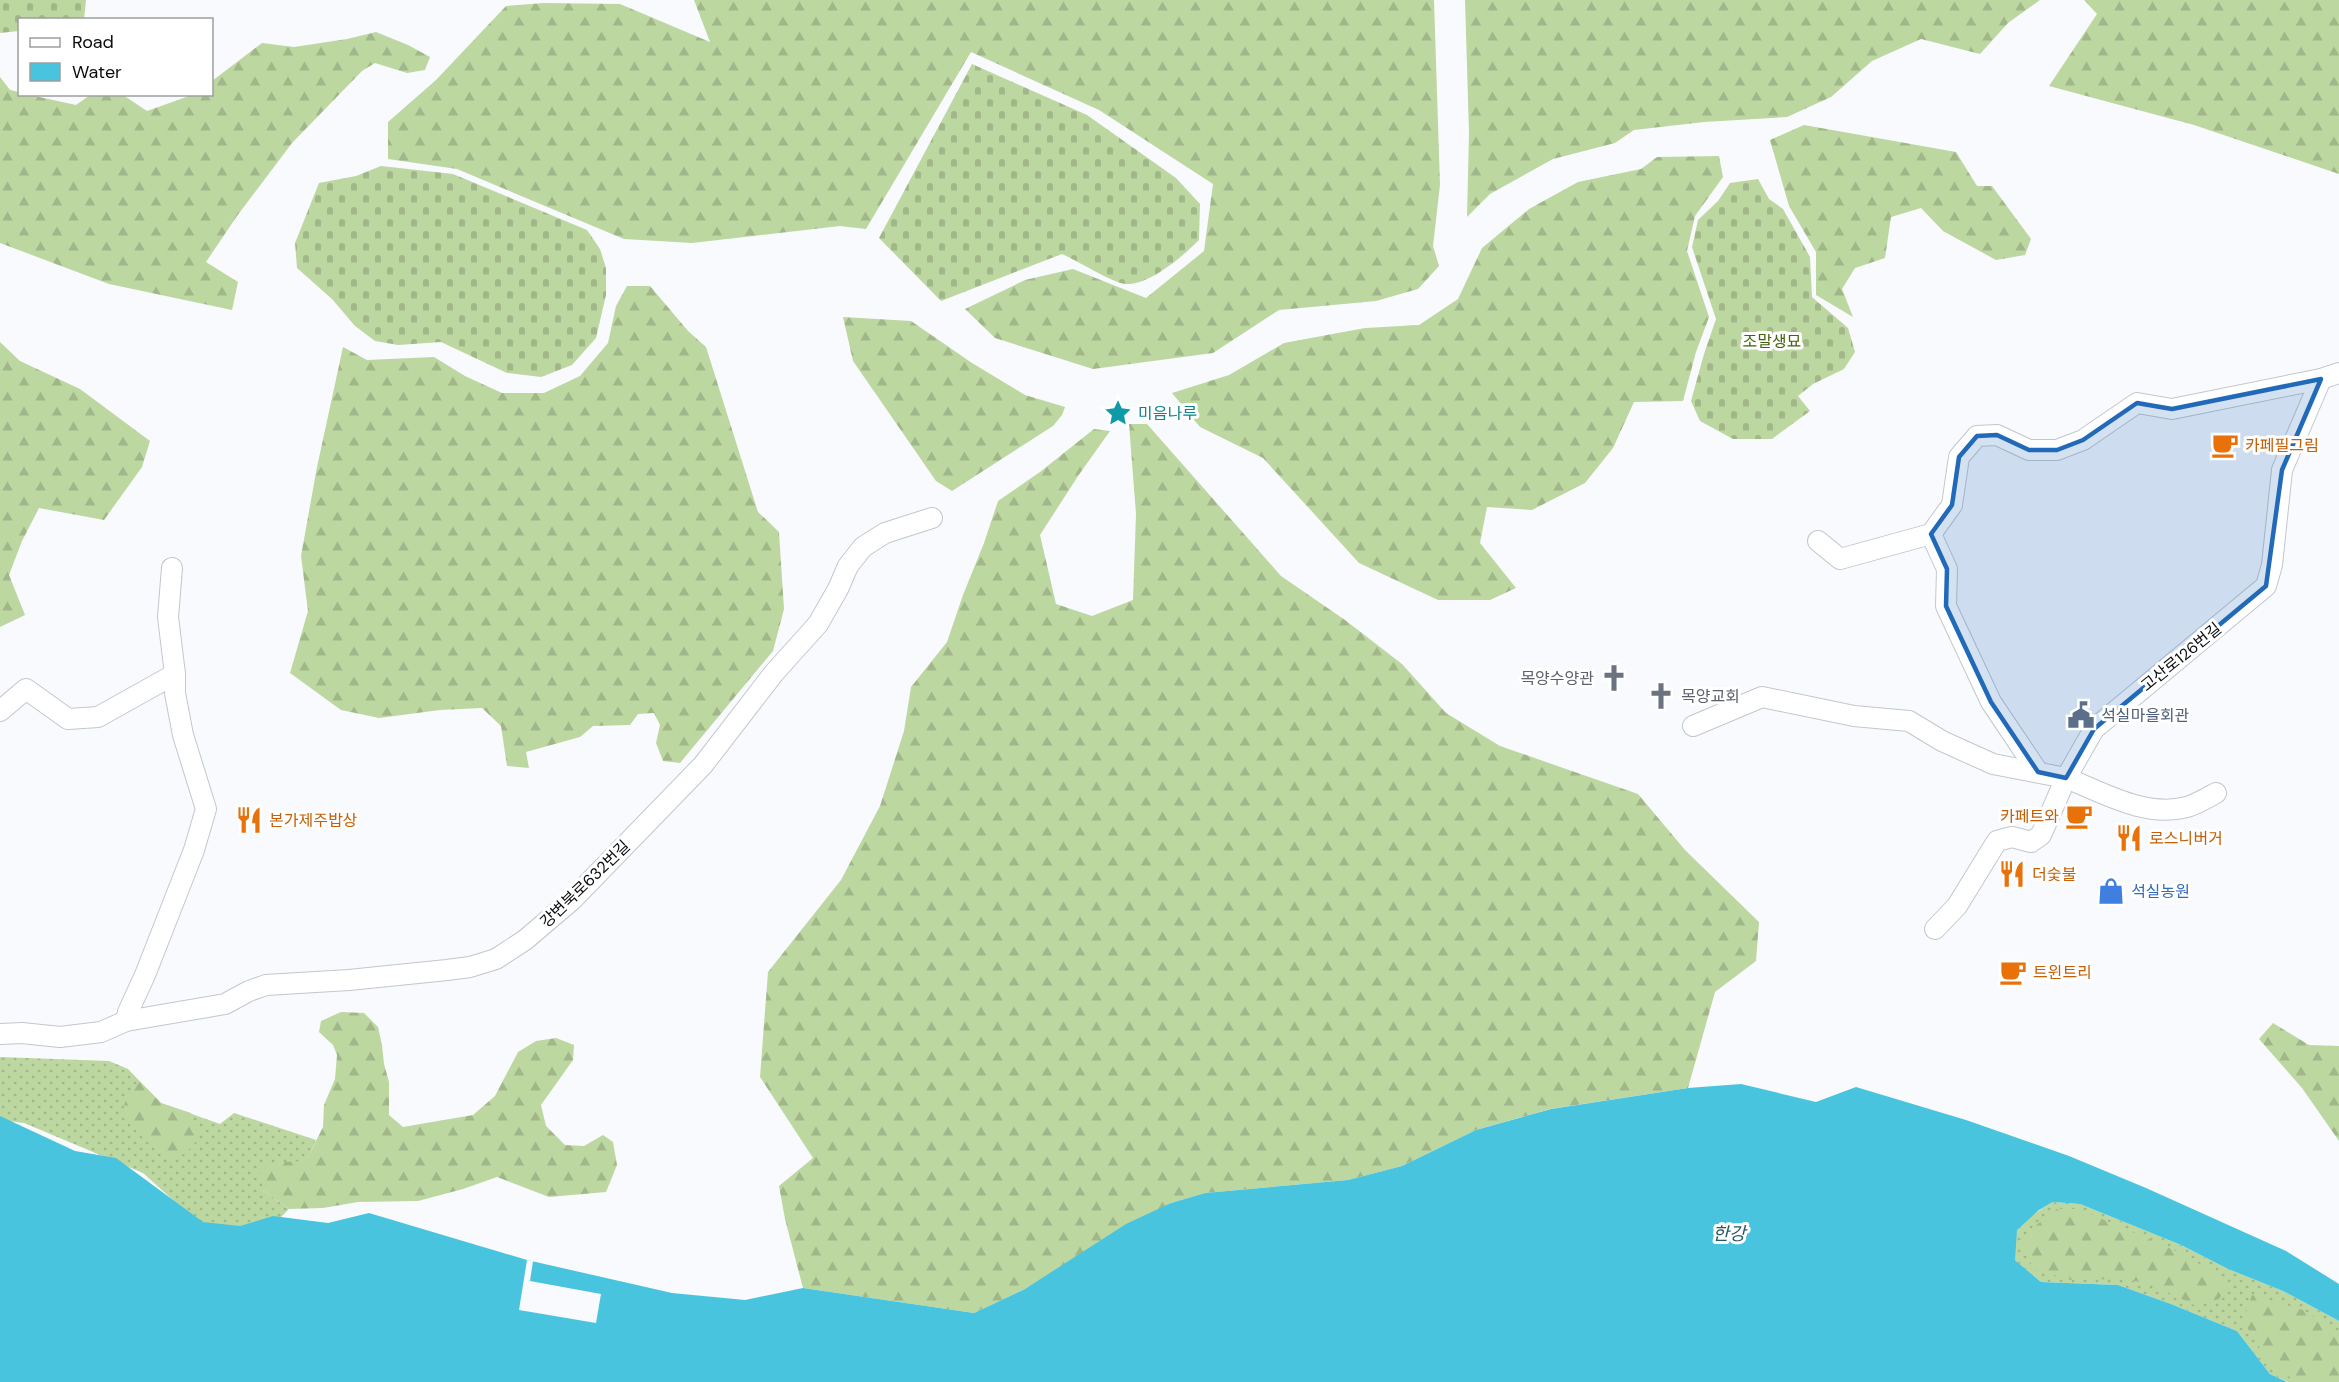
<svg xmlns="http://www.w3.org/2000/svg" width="2339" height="1382" viewBox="0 0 2339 1382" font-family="'DM Sans','Noto Sans KR',sans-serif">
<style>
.grass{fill:url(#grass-dots)}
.forest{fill:url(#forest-firs)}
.cemetery{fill:url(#cemetery-stones)}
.water{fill:#49c4df}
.pier{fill:#f8fafd}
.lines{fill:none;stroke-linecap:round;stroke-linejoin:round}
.minor-casing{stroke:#c2c7cf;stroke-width:22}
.minor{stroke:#fff;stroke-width:20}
.marked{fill:#2169b9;fill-opacity:0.2;stroke:#2169b9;stroke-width:4.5;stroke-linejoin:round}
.labels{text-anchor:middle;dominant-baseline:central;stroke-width:6;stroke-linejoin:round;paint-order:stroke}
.park-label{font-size:16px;fill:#43630d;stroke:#fff}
.culture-label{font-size:16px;fill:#0d838f;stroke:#fff;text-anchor:start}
.food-label{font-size:16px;fill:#c56008;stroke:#fff;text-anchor:start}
.street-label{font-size:16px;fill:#0a0c0e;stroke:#fff}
.worship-label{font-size:16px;fill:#5b616d;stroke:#fff;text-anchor:end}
.service-label{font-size:16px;fill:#4e5e75;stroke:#fff;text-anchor:start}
.shop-label{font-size:16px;fill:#366cbe;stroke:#fff;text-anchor:start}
.water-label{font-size:18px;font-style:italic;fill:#285a66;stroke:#fff}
</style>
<defs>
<pattern id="grass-dots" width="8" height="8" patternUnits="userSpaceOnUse" patternTransform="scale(1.5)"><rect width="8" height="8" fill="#bdd7a1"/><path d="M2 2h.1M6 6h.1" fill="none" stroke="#a1b789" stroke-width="1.8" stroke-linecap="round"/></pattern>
<pattern id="forest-firs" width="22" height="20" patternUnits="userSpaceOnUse" patternTransform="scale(1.5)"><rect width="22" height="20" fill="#bdd7a1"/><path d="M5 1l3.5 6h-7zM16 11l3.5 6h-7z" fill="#a1b789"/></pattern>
<pattern id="cemetery-stones" width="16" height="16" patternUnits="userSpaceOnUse" patternTransform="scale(1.5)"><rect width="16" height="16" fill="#bdd7a1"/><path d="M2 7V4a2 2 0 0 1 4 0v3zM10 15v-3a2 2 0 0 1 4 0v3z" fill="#a1b789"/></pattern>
</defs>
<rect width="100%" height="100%" fill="#f8fafd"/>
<g class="grass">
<polygon points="0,1057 109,1061 128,1069 161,1103 220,1124 234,1113 316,1140 306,1162 283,1162 263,1190 289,1209 261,1237 204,1228 143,1173 24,1123 0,1120"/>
<path d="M2053 1202 2080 1204 2181 1245 2228 1269 2283 1291 2339 1321V1382H2288L2270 1374 2237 1331 2171 1304 2118 1285 2041 1282 2015 1260C2015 1251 2013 1240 2016 1231 2021 1221 2043 1208 2053 1202Z"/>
</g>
<g class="forest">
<polygon points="694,0 1434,0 1440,185 1433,246 1439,266 1418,289 1376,301 1279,310 1213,353 1093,369 995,338 965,309 1025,280 1073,269 1146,298 1204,251 1213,184 1099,110 971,52 866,229 840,226 692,243 624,239 457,169 388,159 388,122 436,80 506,6 544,3 620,4 710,42"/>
<polygon points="1465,0 2040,0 2008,23 1980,54 1921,39 1872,61 1831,97 1787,117 1704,122 1634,130 1615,143 1553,159 1490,194 1467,217 1469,133"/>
<polygon points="2084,0 2339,0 2339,174 2194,125 2049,86 2097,14"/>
<polygon points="376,32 408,45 430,57 425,70 407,73 375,63 362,71 292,143 237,216 206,262 238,282 232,310 109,284 0,243 0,77 10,90 19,92 20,94 30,95 76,105 90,95 123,95 147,111 192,95 212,94 212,81 262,43 294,47 347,39"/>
<polygon points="1804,125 1956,152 1977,186 1992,186 2031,239 2025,255 1996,260 1943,231 1921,208 1891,217 1885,258 1855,268 1842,289 1853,317 1816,295 1816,252 1789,206 1770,140"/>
<polygon points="1719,156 1723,177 1695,216 1687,251 1709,317 1696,352 1683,401 1634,402 1613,448 1585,483 1532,510 1487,507 1480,543 1516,588 1490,600 1438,600 1359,563 1263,458 1200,427 1172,393 1229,375 1284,343 1365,328 1419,325 1458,299 1482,248 1529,209 1578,182 1641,169 1657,157"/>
<polygon points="627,286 650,286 688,331 706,347 758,512 779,532 784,609 773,651 680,763 663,761 656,743 660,725 654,713 638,714 630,725 593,726 580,737 526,752 529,768 507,766 501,726 482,708 440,710 379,718 341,710 290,673 308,611 301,556 317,467 343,347 367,360 434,357 465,376 502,393 544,393 580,376 608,343 616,306"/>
<polygon points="843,317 911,321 972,363 1025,395 1065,407 1062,415 1053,426 952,491 936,481 853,361"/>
<polygon points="0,342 20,361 80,389 150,441 142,467 104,520 39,508 22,541 9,575 25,615 0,627"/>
<polygon points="1129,424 1147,424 1281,576 1345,620 1402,664 1446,713 1500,746 1638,794 1685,850 1759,922 1756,961 1715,992 1688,1088 1550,1109 1476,1130 1402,1166 1348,1180 1205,1193 1171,1203 1025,1289 974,1313 803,1288 785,1219 779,1186 813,1158 760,1077 768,972 841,880 880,806 904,731 911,687 947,642 963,595 984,543 998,501 1040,472 1094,429 1110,431 1078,476 1040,535 1056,604 1092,616 1133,600 1136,514"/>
<polygon points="341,1012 364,1013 378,1027 382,1045 384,1064 389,1082 389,1115 403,1127 473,1115 495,1096 518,1052 536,1041 556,1038 574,1045 573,1060 541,1105 546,1126 565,1145 584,1146 603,1135 613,1142 617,1165 606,1192 549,1197 497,1177 463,1189 418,1201 358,1202 323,1208 289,1209 263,1190 259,1166 283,1162 306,1161 323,1127 324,1105 335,1079 337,1055 333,1045 319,1032 321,1021"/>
<polygon points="2273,1023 2309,1045 2339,1046 2339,1141 2302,1088 2259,1039"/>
<path d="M140 1082 161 1103 191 1113 199 1138 185 1154 168 1157 146 1141 123 1117C124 1101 127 1091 140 1082Z"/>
<polygon points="2057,1209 2079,1209 2178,1252 2219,1275 2228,1286 2219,1299 2196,1306 2151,1284 2124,1279 2071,1280 2034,1269 2022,1247 2034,1227"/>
<path d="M2252 1295 2303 1310 2339 1332V1382C2328 1382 2317 1382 2306 1382 2275 1379 2258 1345 2243 1321Z"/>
</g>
<g class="cemetery">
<polygon points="0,0 86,0 84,19 20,20 19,31 0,33"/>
<path d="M972 64 1087 115 1176 178 1200 204 1199 240C1183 256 1149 286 1125 284 1113 283 1076 260 1062 254L941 301 879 238Z"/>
<polygon points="381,166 453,174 587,230 600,249 606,268 606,295 596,338 572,365 541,377 507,373 441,342 398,345 375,341 355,326 332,299 297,268 295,243 319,183 356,176"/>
<polygon points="1758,179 1769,199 1783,209 1810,257 1812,297 1848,328 1855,352 1844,369 1813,384 1798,396 1810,411 1772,439 1733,439 1700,421 1691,401 1704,354 1716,319 1692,247 1698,220 1718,201 1730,183"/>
</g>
<polygon class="water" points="1741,1084 1816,1102 1856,1087 1966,1120 2069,1156 2146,1188 2286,1251 2339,1284 2339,1321 2283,1291 2228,1269 2181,1245 2080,1204 2053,1202 2039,1210 2017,1230 2015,1260 2041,1282 2118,1285 2171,1304 2237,1331 2270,1374 2287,1382 0,1382 0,1116 75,1151 116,1158 203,1222 240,1226 273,1216 328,1223 369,1213 527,1260 672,1293 745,1300 803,1288 974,1313 1025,1289 1126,1224 1171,1203 1205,1193 1348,1180 1402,1166 1476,1130 1551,1109 1688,1088"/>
<polygon class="pier" points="527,1260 533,1261 530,1281 601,1294 596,1323 519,1310"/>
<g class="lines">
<defs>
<g id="minor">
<polyline points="1818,541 1840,559 1931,534"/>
<polyline points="0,711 26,689 68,719 98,717 175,674"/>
<polyline points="1693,726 1762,697 1854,716 1909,721 1942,741 1993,764 2066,778 2094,729 2266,586 2272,565 2282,470 2321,379 2339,373"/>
<polyline points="2038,772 1991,702 1946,606 1947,569 1931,534 1952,505 1959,457 1977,436 1997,435 2029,450 2057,450 2083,440 2137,403 2172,409 2321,379"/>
<path d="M1935 929 1957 906 1997 841 2012 837 2031 842 2041 835 2066 778C2104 793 2145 818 2187 807 2197 804 2207 798 2216 793"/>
<polyline points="126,1021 128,1012 145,975 194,850 206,809 183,735 175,693 175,674 168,617 172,568"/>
<polyline points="0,1034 22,1033 60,1037 101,1032 126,1021 225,1004 249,991 266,985 349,980 447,970 470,967 496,959 525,940 572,900 703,765 774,673 818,624 838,589 848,566 863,547 885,533 932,518"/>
</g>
</defs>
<use href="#minor" class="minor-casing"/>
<use href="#minor" class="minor"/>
</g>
<path class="marked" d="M2321 379 2282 470 2266 586 2094 729 2066 778 2038 772 1991 702 1946 606 1947 569 1931 534 1952 505 1959 457 1977 436 1997 435 2029 450H2057L2083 440 2137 403 2172 409Z"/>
<defs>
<symbol id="sight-bare" viewBox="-9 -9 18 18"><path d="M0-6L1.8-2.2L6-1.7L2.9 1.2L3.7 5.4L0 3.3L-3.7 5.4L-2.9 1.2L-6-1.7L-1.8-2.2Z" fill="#0f9aa8" stroke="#fff" stroke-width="2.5" paint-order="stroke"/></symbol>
<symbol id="cafe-bare" viewBox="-9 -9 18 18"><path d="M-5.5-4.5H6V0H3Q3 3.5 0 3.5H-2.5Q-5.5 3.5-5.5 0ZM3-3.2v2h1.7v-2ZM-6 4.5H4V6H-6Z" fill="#e8710a" stroke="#fff" stroke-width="2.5" paint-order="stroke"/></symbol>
<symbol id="church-bare" viewBox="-9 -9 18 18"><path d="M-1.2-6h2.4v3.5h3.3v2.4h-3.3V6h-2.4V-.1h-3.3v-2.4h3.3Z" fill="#6b7280" stroke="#fff" stroke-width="2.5" paint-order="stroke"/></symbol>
<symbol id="civic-bare" viewBox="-9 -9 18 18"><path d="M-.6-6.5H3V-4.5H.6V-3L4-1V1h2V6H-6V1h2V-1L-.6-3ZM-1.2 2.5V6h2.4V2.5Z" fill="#5c6f8a" stroke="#fff" stroke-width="2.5" paint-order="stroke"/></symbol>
<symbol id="restaurant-bare" viewBox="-9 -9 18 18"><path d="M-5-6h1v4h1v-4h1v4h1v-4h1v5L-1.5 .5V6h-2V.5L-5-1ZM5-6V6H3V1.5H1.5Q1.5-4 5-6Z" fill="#e8710a" stroke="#fff" stroke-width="2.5" paint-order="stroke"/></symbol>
<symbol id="shop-bare" viewBox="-9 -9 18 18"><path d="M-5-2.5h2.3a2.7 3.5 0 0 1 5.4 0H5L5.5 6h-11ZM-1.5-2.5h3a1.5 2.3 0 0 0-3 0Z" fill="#3f7fe0" stroke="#fff" stroke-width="2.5" paint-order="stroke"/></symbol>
</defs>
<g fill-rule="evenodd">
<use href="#sight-bare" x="1099" y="394" width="38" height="38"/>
<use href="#cafe-bare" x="2206" y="426" width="38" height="38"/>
<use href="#church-bare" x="1595" y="659" width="38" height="38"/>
<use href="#church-bare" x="1642" y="677" width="38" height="38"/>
<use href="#civic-bare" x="2062" y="696" width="38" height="38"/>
<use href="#cafe-bare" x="2060" y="797" width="38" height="38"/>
<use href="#restaurant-bare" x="230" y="801" width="38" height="38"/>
<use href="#restaurant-bare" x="2110" y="819" width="38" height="38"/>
<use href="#restaurant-bare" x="1993" y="855" width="38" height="38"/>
<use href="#shop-bare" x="2092" y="872" width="38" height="38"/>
<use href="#cafe-bare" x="1994" y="953" width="38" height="38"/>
</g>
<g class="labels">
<g class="park-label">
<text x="1772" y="341">조말생묘</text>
</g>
<g class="culture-label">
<text x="1138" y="413">미음나루</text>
</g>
<g class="food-label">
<text x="2245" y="445">카페필그림</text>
<text x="2059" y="816" text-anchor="end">카페트와</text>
<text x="269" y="820">본가제주밥상</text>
<text x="2149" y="838">로스니버거</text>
<text x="2032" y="874">더숯불</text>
<text x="2033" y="972">트윈트리</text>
</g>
<g class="street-label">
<text transform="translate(2181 657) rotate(-39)">고산로126번길</text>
<text transform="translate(585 884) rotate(-44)">강변북로632번길</text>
</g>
<g class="worship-label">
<text x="1594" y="678">목양수양관</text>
<text x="1681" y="696" text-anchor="start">목양교회</text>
</g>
<g class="service-label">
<text x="2101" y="715">석실마을회관</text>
</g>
<g class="shop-label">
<text x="2131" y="891">석실농원</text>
</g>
<g class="water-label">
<text x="1729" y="1234">한강</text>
</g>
</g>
<rect x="18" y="18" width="195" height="78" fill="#ffffff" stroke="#9d9e9f" stroke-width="1.5"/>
<rect x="30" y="38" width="30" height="9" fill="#ffffff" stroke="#9d9e9f" stroke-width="1.5"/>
<text x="72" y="48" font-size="18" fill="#0a0c0e">Road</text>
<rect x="30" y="63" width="30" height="18" fill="#49c4df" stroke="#9d9e9f" stroke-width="1.5"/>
<text x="72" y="78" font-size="18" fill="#0a0c0e">Water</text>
</svg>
